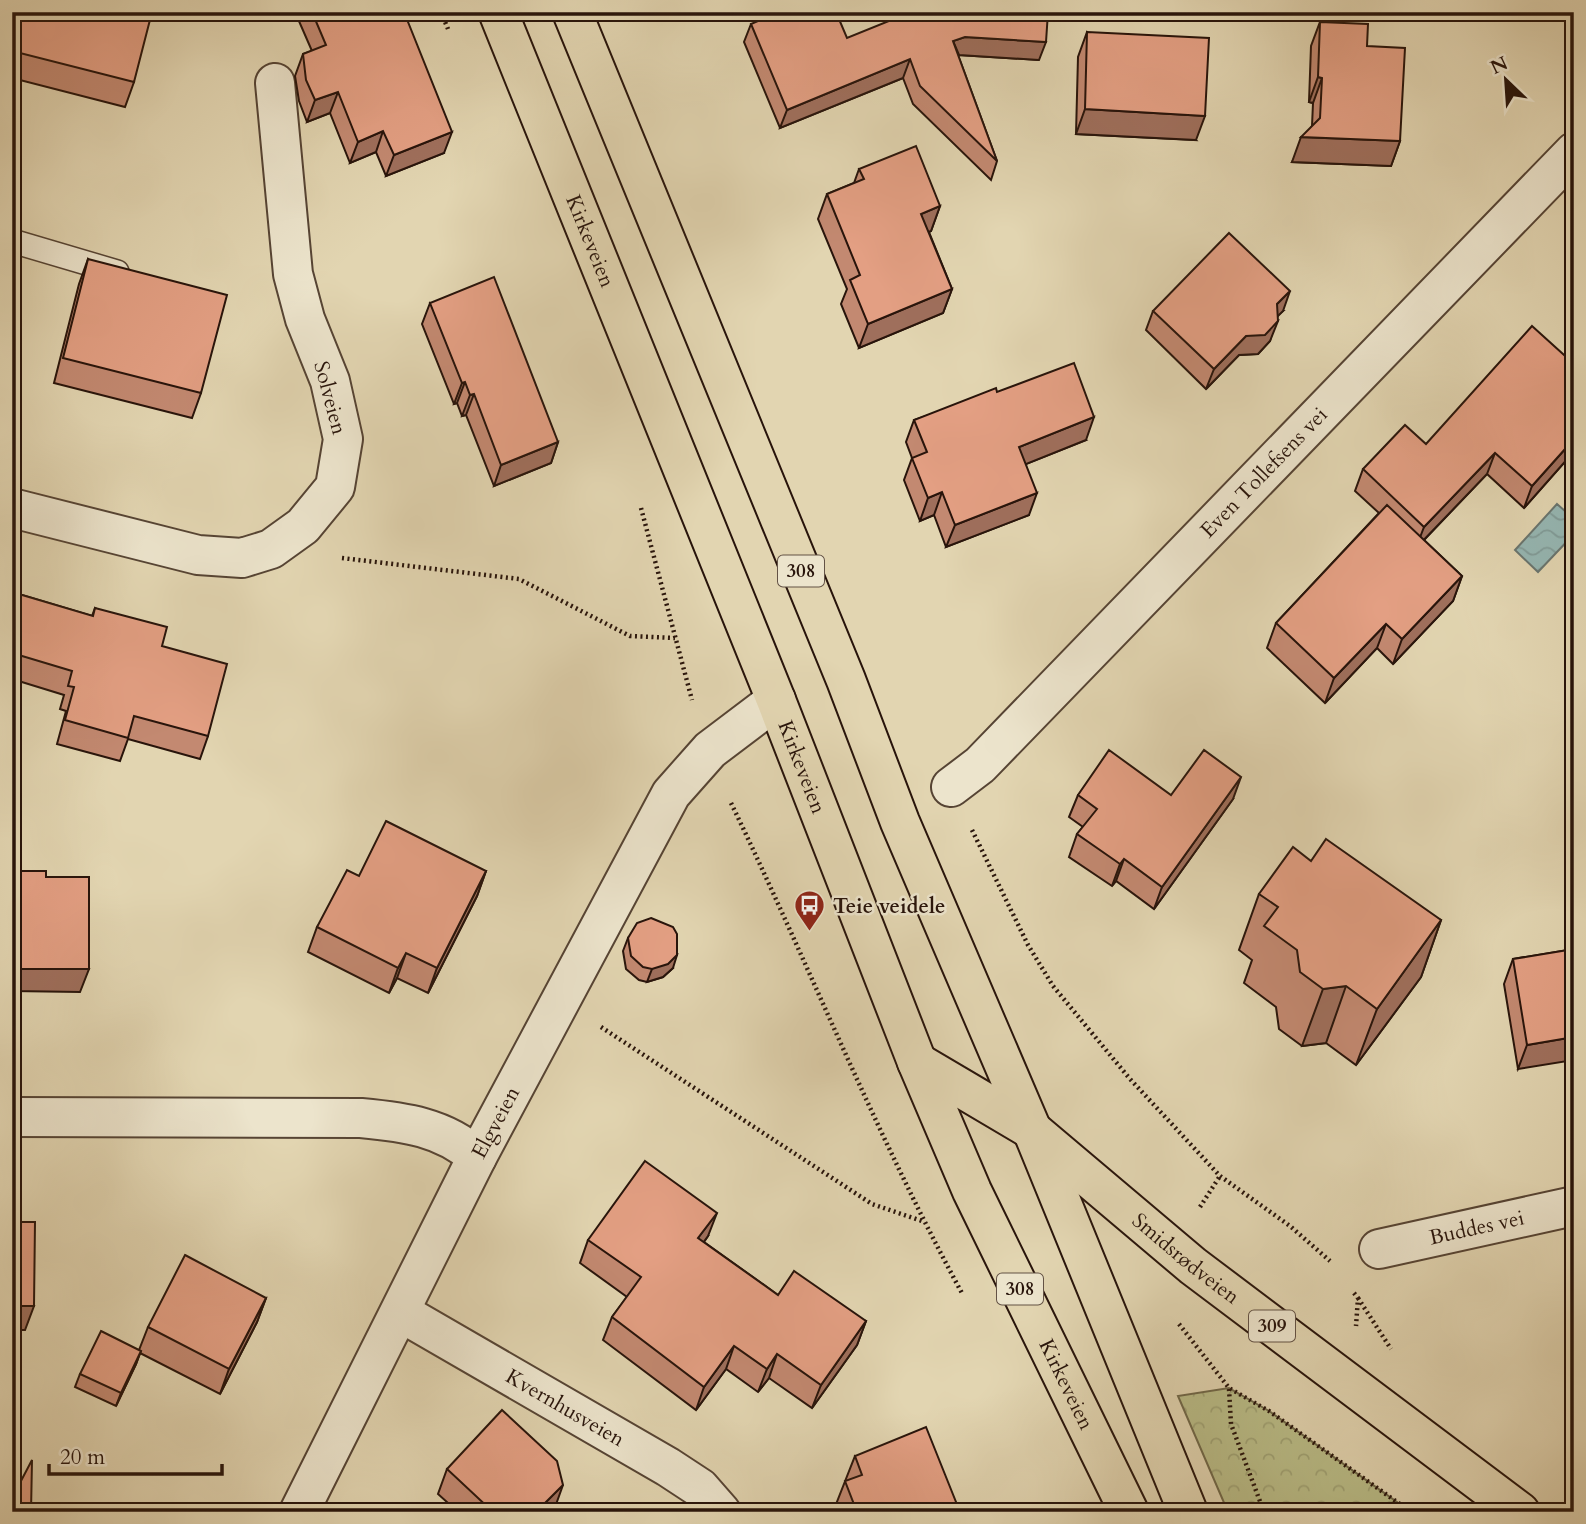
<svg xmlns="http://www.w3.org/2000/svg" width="1586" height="1524" viewBox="0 0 1586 1524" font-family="Cardo,serif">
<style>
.forest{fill:url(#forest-crowns);stroke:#706849;stroke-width:2}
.water{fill:url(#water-waves);stroke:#6a7670;stroke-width:2}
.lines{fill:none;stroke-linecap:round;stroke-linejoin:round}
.lane-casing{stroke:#564434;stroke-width:26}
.street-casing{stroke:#564434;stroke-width:42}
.primary-casing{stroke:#28140b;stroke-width:42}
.path{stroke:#28140b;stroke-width:4.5;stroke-dasharray:2 3.5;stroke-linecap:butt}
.lane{stroke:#ece4cc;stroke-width:23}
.street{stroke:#ece4cc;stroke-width:38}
.primary{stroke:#e2d5b1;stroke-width:38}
.wall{fill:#c38971;stroke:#28140b;stroke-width:2}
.shaded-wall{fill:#9f6f5c;stroke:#28140b;stroke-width:2}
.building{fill:#e39f83;stroke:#28140b;stroke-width:2}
.labels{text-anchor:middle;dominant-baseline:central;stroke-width:5;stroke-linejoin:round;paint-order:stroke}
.shield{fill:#ece4cc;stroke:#635245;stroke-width:2}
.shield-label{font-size:19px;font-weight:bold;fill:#28140b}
.street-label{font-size:21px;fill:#28140b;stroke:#ece4cc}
.poi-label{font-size:21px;font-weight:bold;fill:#28140b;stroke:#ece4cc;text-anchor:start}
</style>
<defs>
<pattern id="forest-crowns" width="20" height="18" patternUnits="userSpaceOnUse" patternTransform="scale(1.75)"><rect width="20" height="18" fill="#b9bc87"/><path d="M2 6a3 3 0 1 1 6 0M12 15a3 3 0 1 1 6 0" fill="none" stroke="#9fa173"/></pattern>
<pattern id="water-waves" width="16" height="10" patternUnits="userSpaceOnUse" patternTransform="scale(1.75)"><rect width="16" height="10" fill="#96b7b3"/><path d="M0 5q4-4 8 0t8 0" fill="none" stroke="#819c99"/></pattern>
</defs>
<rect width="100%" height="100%" fill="#e2d5b1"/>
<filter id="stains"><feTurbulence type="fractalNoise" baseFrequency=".00286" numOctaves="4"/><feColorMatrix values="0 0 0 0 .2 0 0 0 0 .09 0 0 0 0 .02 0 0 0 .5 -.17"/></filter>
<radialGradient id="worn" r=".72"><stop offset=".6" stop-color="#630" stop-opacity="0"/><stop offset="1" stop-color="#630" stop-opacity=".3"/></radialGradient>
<polygon class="forest" points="1229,1388 1269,1411 1411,1512 1228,1512 1178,1396"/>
<polygon class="water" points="1557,504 1574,519 1574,534 1538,572 1515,550"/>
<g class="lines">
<defs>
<polyline id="lane" points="12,241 117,272"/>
<g id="street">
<polyline points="12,508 198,555 242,558 271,549 303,526 335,487 343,439 330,381 305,319 293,274 275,83"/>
<path id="s1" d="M951 787 980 765 1574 152"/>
<path id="s2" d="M12 1117 361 1118C404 1122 444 1127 477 1157L671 794 710 750 776 700"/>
<path id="s3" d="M1379 1249 1574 1206"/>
<path id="s4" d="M400 1312 668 1467 700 1488 721 1512"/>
<polyline points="299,1512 477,1157"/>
</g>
<g id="primary">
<path id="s5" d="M498 12 776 700 917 1062 972 1191 1129 1512"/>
<polyline points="572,12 846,680 900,822 1032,1130 1188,1512"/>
<path id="s6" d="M917 1062 1032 1130 1193 1266 1520 1512"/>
</g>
</defs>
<use href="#lane" class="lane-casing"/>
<use href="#street" class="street-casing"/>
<use href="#primary" class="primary-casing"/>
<g class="path">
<polyline points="441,12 448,29"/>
<polyline points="641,508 692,700"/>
<polyline points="342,558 519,579 630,636 675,638"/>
<path d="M731 803C810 967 876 1135 963 1295"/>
<polyline points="972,830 1028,945 1053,986 1130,1079 1220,1176 1290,1226 1330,1261"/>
<polyline points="601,1027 872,1204 922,1221"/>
<polyline points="1200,1207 1220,1176"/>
<polyline points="1354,1293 1358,1298 1356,1326"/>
<polyline points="1358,1298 1391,1349"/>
<polyline points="1179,1324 1229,1388 1269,1411 1411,1512"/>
<polyline points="1229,1389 1231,1424 1264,1512"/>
</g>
<use href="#lane" class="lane"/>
<use href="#street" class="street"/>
<use href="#primary" class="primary"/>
</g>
<g class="wall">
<polygon points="12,12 134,82 125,107 12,78"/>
<polygon points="295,12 385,12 444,153 386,176 376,152 350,163 330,113 307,122 299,101 295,76 303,54 312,51"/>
<polygon points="1320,22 1367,46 1400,141 1391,166 1292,162 1312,126 1313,103 1309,102 1311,46"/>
<polygon points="751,24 847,38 1039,60 958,55 997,161 991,180 913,104 903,78 780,128 744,42"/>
<polygon points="1087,32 1196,140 1076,134 1078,57"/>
<polygon points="859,169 940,206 931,231 929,232 952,289 943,313 859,348 841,304 847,289 818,219 827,194 854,183"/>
<polygon points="88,259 201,393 192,418 54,383 79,284"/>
<polygon points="430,303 558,442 551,463 494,486 466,415 462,416 457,403 454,404 422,324"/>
<polygon points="1153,311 1283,311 1277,316 1270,341 1258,354 1239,355 1206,389 1146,330"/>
<polygon points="1574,364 1574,459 1570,456 1524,508 1487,474 1424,540 1462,576 1453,601 1393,664 1377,648 1325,703 1267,648 1276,623 1379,513 1355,491 1363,469 1426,444"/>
<polygon points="997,392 1086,440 1026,464 1029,515 946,547 934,515 920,521 904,480 912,458 906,442 914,420"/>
<polygon points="12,592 92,616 95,608 162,646 208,736 200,759 128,739 120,761 57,744 66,711 60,709 64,695 12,679"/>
<polygon points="1078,795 1171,795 1233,799 1154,909 1116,881 1112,886 1069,857 1077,834 1083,827 1069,817"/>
<polygon points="1311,861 1441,920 1421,977 1356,1065 1326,1043 1302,1046 1279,1029 1276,1007 1244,983 1252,960 1239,950 1259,894"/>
<polygon points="486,871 477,896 428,993 397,978 389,993 308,952 317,927 359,876"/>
<polygon points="628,938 673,968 663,977 647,982 639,980 626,969 623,951"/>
<polygon points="1574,949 1518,1069 1504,984 1513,959"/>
<polygon points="708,1236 704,1242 778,1295 866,1321 857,1345 812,1408 769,1378 758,1392 726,1369 696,1410 603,1340 612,1317 627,1297 580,1263 588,1240"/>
<polygon points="266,1298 257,1322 220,1394 140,1353 136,1364 116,1406 75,1387 80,1374 139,1350 148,1327"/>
<polygon points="855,1456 960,1512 833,1512"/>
<polygon points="447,1469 554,1510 552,1512 458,1512 438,1494"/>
</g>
<g class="shaded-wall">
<polygon points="965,37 1046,42 1039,60 959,55 953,41"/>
<polygon points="910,59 903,78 780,128 787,110"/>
<polygon points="1318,77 1322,78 1313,103 1309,102"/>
<polygon points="338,92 330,113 307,122 315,100"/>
<polygon points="1085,109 1205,116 1196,140 1076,134"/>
<polygon points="383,131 376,152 350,163 358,142"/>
<polygon points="452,132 444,153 386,176 394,155"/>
<polygon points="1301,137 1400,141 1391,166 1292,162"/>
<polygon points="940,206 931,231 912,239 921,214"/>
<polygon points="952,289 943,313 859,348 868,324"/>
<polygon points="1290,291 1283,311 1270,324 1277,304"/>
<polygon points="1278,321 1270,341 1258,354 1239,355 1206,389 1214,369 1246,336"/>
<polygon points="465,382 457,403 454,404 462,383"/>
<polygon points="474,394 466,415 462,416 470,395"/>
<polygon points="1094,417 1086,440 1011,470 1019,447"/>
<polygon points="1574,439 1574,447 1570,456 1524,508 1532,486"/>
<polygon points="558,442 551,463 494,486 501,465"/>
<polygon points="1495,453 1487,474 1416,548 1424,527"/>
<polygon points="942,492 934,515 920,521 928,498"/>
<polygon points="1037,493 1029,515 946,547 955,525"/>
<polygon points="1462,576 1453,601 1393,664 1402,639"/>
<polygon points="1386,624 1377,648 1325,703 1334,678"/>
<polygon points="1241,777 1233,799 1154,909 1162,887"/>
<polygon points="1124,859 1116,881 1112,886 1120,864"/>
<polygon points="486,871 477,896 428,993 437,968"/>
<polygon points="1441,920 1421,977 1356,1065 1377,1009"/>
<polygon points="406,953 397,978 389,993 398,968"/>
<polygon points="677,955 673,968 663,977 647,982 652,969"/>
<polygon points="12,969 89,969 80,992 12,991"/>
<polygon points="1346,986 1326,1043 1302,1046 1323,989"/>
<polygon points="1574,1037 1574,1060 1518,1069 1527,1045"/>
<polygon points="717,1213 708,1236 690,1261 698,1238"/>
<polygon points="266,1298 257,1322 220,1394 229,1369"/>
<polygon points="12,1306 34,1306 25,1330 12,1330"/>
<polygon points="866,1321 857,1345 812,1408 821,1385"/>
<polygon points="734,1346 726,1369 696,1410 704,1387"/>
<polygon points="141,1351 136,1364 116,1406 121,1393"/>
<polygon points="777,1354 769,1378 758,1392 767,1369"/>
<polygon points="563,1485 554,1510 552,1512 536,1512"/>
</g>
<g class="building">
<polygon points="12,12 152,12 134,82 12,51"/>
<polygon points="312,12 385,12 386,17 398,12 404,12 452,132 394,155 383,131 358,142 338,92 315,100 306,80 303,54 326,45"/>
<polygon points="779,12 836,12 847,38 911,12 1048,12 1046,42 965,37 953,41 997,161 920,86 910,59 787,110 751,24"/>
<polygon points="1320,22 1368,24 1367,46 1405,48 1400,141 1301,137 1320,118 1322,78 1318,77"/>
<polygon points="1087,32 1209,38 1205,116 1085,109"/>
<polygon points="916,146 940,206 921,214 952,289 868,324 850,280 860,275 827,194 864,179 859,169"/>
<polygon points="1229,233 1290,291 1277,304 1278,321 1265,335 1246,336 1214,369 1153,311"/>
<polygon points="88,259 227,295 201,393 63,358"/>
<polygon points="494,277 558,442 501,465 474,394 470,395 465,382 462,383 430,303"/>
<polygon points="1532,326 1574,364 1574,439 1532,486 1495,453 1424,527 1363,469 1405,425 1426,444"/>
<polygon points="1074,363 1094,417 1019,447 1037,493 955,525 942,492 928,498 912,458 927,452 914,420 996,388 997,392"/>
<polygon points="1387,505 1462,576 1402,639 1386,624 1334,678 1276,623"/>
<polygon points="12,592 93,616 95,608 167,627 162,646 227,664 208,736 134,716 128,738 65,720 74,687 68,686 72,671 12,653"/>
<polygon points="1109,750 1171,795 1204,750 1241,777 1162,887 1124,859 1120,864 1077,834 1097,809 1078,795"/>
<polygon points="386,821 486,871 437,968 406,953 398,968 317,927 347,870 359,876"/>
<polygon points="1326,839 1441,920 1377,1009 1346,986 1323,989 1300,972 1297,950 1264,926 1278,907 1259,894 1293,847 1311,861"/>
<polygon points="12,871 46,871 46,877 89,877 89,969 12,969"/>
<polygon points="651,918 673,927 677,934 677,955 668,964 652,969 643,967 631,956 628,938 637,923"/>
<polygon points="1574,949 1574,1037 1527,1045 1513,959"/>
<polygon points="645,1161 717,1213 698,1238 778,1295 794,1271 866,1321 821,1385 777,1354 767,1369 734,1346 704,1387 612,1317 641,1277 588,1240"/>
<polygon points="12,1222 35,1222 34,1306 12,1306"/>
<polygon points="185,1255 266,1298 229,1369 148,1327"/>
<polygon points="101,1331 141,1351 121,1393 80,1374"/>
<polygon points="502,1410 557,1461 563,1485 536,1512 493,1512 447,1469"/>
<polygon points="926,1427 960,1512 857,1512 845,1481 862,1475 855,1456"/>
<polygon points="32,1460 31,1512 12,1512 12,1498"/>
</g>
<defs>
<symbol id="bus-pin" viewBox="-11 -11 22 30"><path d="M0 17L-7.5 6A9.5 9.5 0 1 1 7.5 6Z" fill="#8f2418" stroke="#ece4cc"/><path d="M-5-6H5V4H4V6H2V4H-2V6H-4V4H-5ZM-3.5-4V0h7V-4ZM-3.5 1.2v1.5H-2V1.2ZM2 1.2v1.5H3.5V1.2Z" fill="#fff"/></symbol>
</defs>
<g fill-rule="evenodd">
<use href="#bus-pin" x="792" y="888" width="35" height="47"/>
</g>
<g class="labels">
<g class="shield">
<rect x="778" y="555.5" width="46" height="31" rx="5"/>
<rect x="997" y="1273.5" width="46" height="31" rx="5"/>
<rect x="1249" y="1310.5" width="46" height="31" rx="5"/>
</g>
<g class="shield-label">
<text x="801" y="571">308</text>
<text x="1020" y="1289">308</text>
<text x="1272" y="1326">309</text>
</g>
<g class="street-label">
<text stroke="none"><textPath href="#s5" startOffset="247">Kirkeveien</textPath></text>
<text transform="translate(330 398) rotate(75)">Solveien</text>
<text stroke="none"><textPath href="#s1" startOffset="444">Even Tollefsens vei</textPath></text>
<text stroke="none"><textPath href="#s5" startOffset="814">Kirkeveien</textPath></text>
<text stroke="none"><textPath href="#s2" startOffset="513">Elgveien</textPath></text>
<text stroke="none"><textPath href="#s3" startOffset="100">Buddes vei</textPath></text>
<text stroke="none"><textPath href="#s6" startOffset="334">Smidsrødveien</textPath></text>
<text stroke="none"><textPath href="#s5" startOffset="1486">Kirkeveien</textPath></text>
<text stroke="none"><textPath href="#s4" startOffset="191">Kvernhusveien</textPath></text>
</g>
<g class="poi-label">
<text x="833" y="906">Teie veidele</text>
</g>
</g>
<rect width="1586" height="1524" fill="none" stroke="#e2d5b1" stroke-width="42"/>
<rect x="14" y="14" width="1558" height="1496" fill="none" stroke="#28140b" stroke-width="3.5"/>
<rect x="21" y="21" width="1544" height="1482" fill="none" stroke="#28140b" stroke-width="2"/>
<g transform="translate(1506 80) rotate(335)" stroke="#ece4cc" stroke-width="5" paint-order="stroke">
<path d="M0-5L12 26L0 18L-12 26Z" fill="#28140b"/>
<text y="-10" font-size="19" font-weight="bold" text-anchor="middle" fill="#28140b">N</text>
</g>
<path d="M49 1464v10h173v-10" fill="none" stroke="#28140b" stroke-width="3.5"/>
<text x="60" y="1464" font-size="21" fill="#28140b" stroke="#ece4cc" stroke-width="5" paint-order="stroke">20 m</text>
<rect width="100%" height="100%" filter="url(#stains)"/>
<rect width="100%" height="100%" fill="url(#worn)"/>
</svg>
